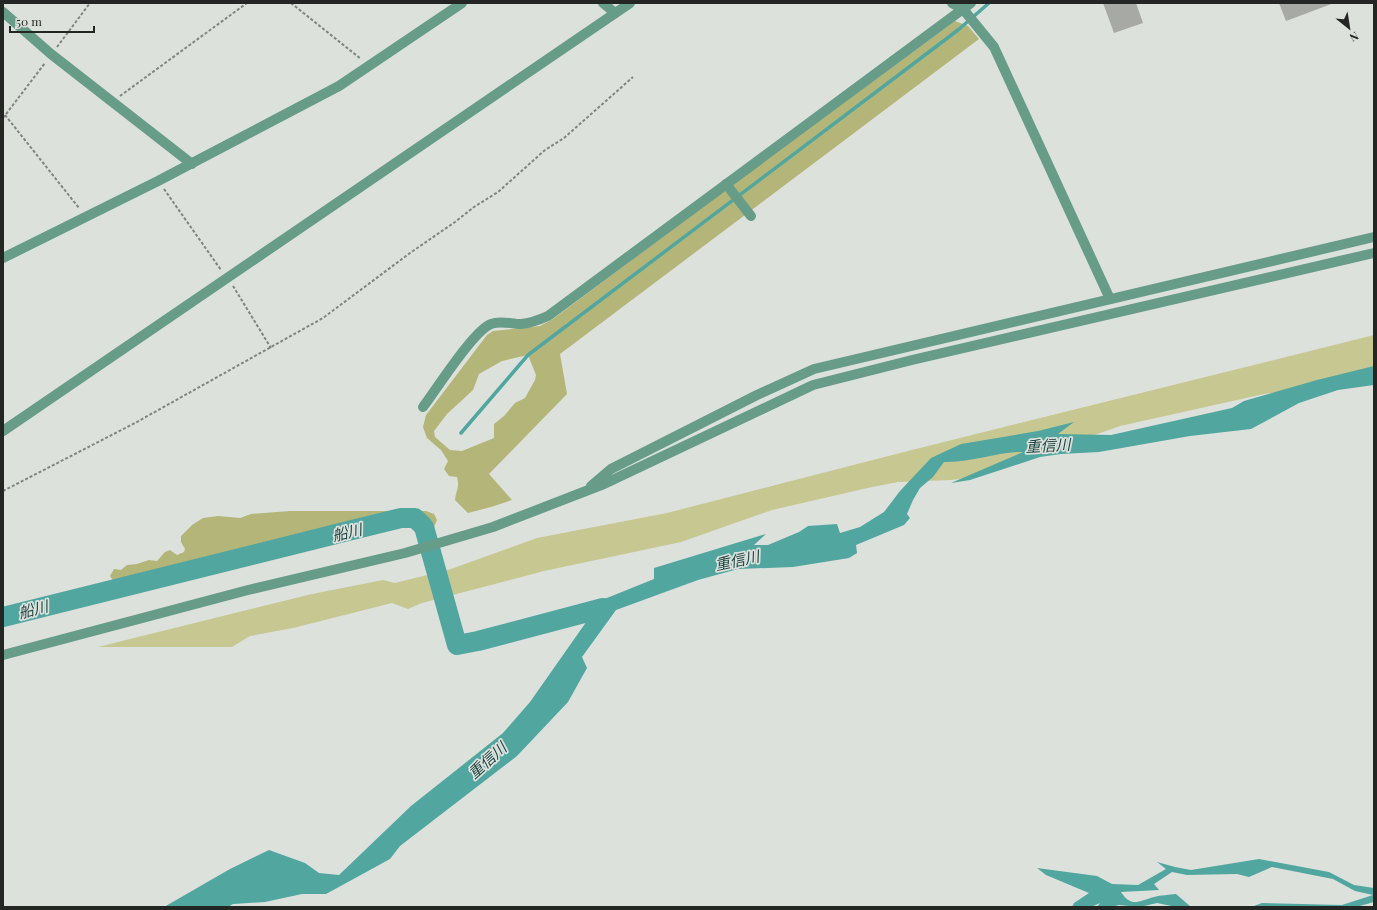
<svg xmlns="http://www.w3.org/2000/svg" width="1377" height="910" viewBox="0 0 1377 910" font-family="'Playfair Display','Noto Sans JP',serif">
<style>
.green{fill:#c6c791}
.forest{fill:#b4b578;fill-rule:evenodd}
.water{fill:#52a6a0}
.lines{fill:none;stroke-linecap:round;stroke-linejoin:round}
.stream{stroke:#52a6a0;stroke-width:3.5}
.river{stroke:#52a6a0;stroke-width:20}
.building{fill:#a7aaa4}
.path{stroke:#818581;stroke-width:2;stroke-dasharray:3 2;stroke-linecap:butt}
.minor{stroke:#679c88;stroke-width:10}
.labels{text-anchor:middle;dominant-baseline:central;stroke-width:3.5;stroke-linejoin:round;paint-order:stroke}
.water-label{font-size:15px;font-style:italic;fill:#1c4441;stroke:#dce1dc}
</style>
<rect width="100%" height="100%" fill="#dce1dc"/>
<polygon class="green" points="1374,335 1374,379 1264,394 1120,426 975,477 951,480 898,482 872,487 772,510 681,542 544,571 422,603 408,609 392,603 293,628 250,636 232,647 98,647 312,594 383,580 395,583 451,569 537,538 667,513 904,452"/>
<g class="forest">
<path d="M955 21 968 26 979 39 560 354 567 394 489 474 512 500 491 507 468 513 455 500C456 490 460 487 457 477L449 476 444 469 448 461 441 450 427 438 423 427 426 415 487 335 493 331 540 326 553 319 724 191ZM528 355 536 375 535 380 525 398 515 403 504 416 494 424V438L462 451 450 450 435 437 434 431 447 414 473 390 479 374 502 361Z"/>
<path d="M290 511H426L434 514 437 520 434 527H429C421 519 420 517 408 516L337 531 120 583 114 582 110 576 114 569 121 570 127 565 137 564 149 560 157 561 165 552 170 550 177 555 184 552 185 549 181 542V536L192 525 203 518 218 516 240 518 251 514Z"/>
</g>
<g class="water">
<path d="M1374 366V385L1338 390 1299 403 1251 429 1190 436 1099 452 1061 454 1040 457 970 480 951 483 1023 452C996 452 971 463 944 462L933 477 920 488 913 500 907 514 910 518 904 525 856 545 857 553 849 558 793 567 738 569 698 580 616 610 582 657 587 668 568 702 517 756 400 846 390 859 326 894H302L265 902 233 904 228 907H164L230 869 269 850 305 863 319 873 339 875 411 806 503 733 530 702 589 618 597 602 654 579V568L766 534 754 545H768L799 532 808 526 837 524 840 533 860 527 884 512 900 491 931 458 961 444 1038 431 1074 422 1058 434 1111 435 1232 408 1244 401 1317 380Z"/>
<path d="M1259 859 1329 872 1354 885 1374 888V902L1356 907H1251L1262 903 1342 905 1373 895 1355 891 1333 879 1272 867 1249 877 1237 874 1187 875 1172 872 1154 884 1159 890 1121 892C1131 908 1139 901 1154 897 1161 895 1169 895 1176 894L1191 907H1176L1157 903 1140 907 1119 905 1112 907H1097L1100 903 1091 907H1072L1074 903 1089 893 1046 875 1037 868 1097 876 1112 884 1138 885 1166 869 1157 862 1175 867 1191 870Z"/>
</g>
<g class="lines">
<polyline class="stream" points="461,433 528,355 958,30 989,3"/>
<polyline class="river" points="3,617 348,531 401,518 415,518 424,527 457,645 478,641 603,608"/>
</g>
<g class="building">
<polygon points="1103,3 1136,3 1143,23 1114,33"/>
<polygon points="1279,3 1334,3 1286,21"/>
</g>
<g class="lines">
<g class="path">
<polyline points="291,3 361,59"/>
<polyline points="57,47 90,3"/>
<polyline points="120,96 247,3"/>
<polyline points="5,115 79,208"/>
<polyline points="3,118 45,63"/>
<polyline points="164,189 221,270"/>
<polyline points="233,286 271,348"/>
<polyline points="3,491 135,423 323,318 410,253 455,222 474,207 498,192 545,150 564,138 633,77"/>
</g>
<g class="minor">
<polyline points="603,3 615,13"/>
<polyline points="952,3 963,9 994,47 1110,299"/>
<polyline points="3,12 51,54 192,164"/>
<polyline points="726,184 751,216"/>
<polyline points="3,258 158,181 339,86 462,3"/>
<path d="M423 407C436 390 474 330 491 324 500 320 511 324 521 324 531 323 539 320 548 316L971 3"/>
<polyline points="3,431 630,3"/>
<polyline points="591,486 611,469 757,395 814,369 1374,237"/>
<polyline points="3,655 248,590 405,553 493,527 604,484 813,385 912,360 1374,253"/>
</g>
</g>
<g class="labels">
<g class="water-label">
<text transform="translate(1048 445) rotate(-3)">重信川</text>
<text transform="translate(347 532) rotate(-13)">船川</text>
<text transform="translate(737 560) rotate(-12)">重信川</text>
<text transform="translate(33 609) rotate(-14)">船川</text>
<text transform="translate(487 760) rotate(-42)">重信川</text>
</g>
</g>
<rect width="1377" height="910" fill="none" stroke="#242624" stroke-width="8"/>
<g transform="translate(1349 28) rotate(150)" stroke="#dce1dc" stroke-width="3" paint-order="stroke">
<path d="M0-3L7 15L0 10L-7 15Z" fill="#242624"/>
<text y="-6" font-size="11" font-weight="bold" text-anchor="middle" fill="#242624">N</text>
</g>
<path d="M10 26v6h84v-6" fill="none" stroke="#242624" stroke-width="2"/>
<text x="16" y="26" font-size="12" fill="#242624" stroke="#dce1dc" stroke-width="3" paint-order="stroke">50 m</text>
</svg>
